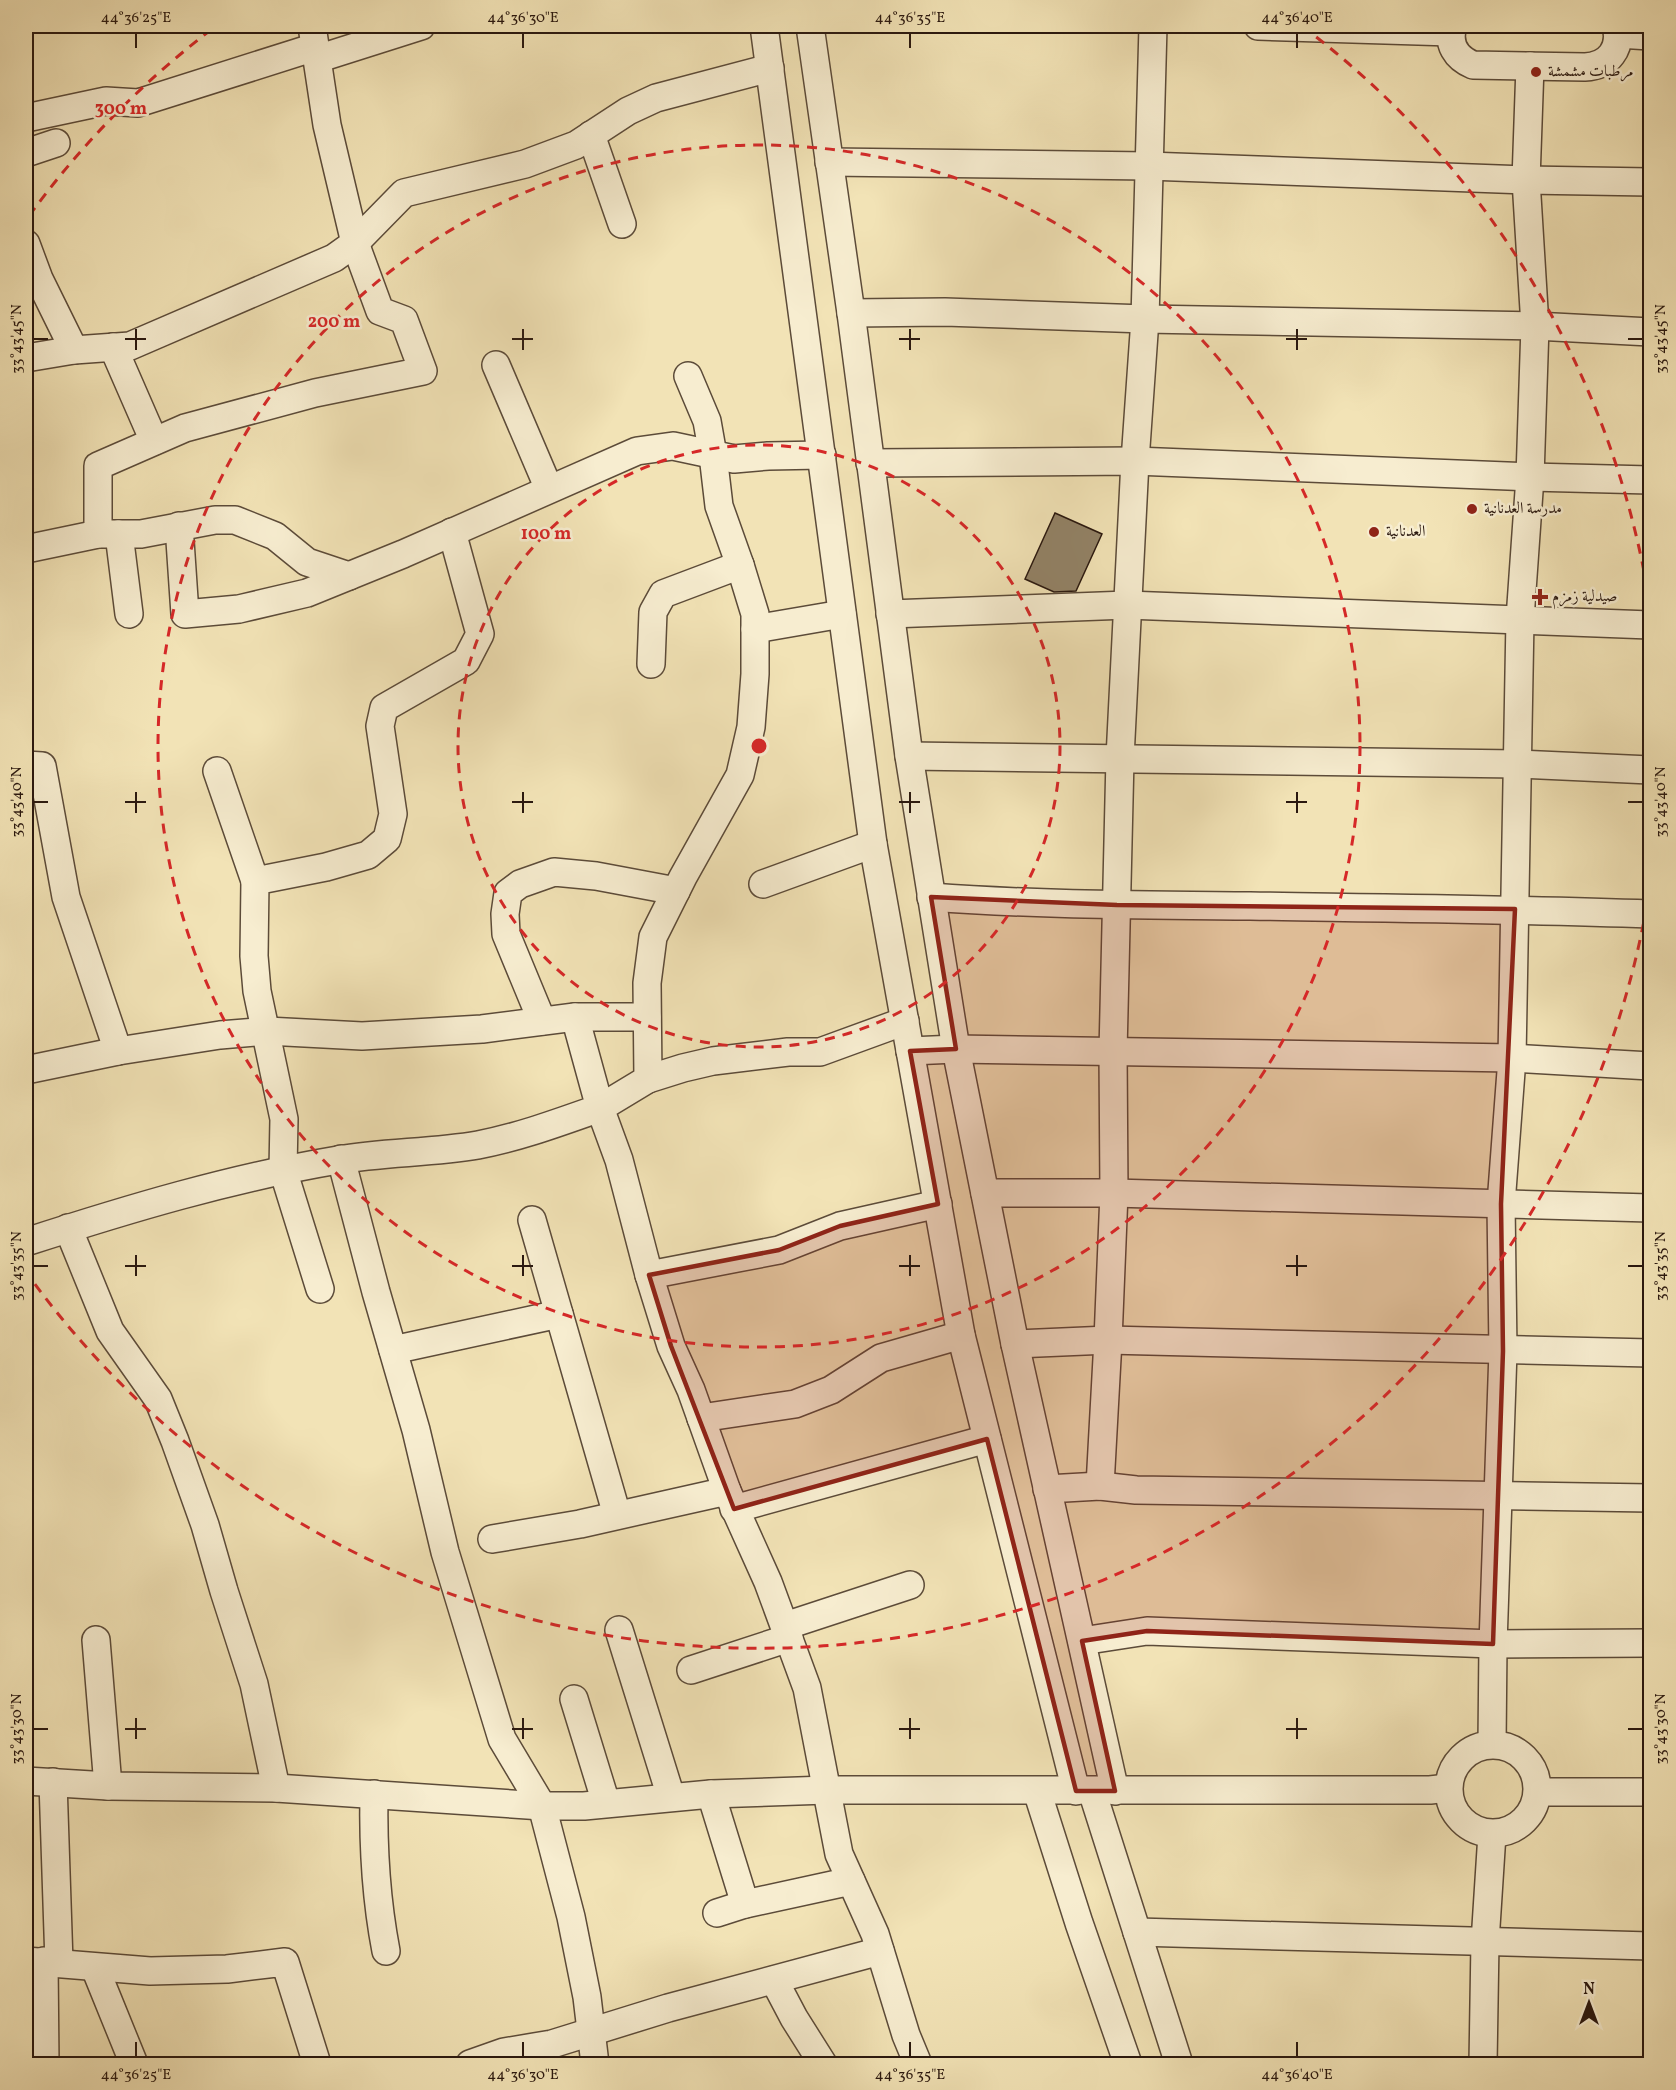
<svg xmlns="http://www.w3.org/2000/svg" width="1676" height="2090" viewBox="0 0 1676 2090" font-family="Vollkorn,Amiri,serif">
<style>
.building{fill:#928266;stroke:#2a180f;stroke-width:1.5}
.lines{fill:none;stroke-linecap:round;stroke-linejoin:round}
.minor-casing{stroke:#5c4b39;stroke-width:30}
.minor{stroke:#f7edd0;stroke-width:27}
.marked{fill:#8f2418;fill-opacity:0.2;stroke:#8f2418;stroke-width:4.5;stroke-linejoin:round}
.ticks{fill:none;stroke:#2a180f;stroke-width:2}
.ring{fill:none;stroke:#d62828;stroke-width:3;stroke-dasharray:10 8}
.poi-dot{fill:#8f2418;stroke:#f7edd0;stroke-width:2}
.labels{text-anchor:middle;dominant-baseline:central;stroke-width:5;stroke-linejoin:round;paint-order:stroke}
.poi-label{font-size:16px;fill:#2a180f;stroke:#f7edd0;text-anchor:start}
.centre{fill:#d62828;stroke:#f7edd0;stroke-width:3}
.ring-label{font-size:18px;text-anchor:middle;font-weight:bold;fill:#d62828;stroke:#f7edd0;stroke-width:5;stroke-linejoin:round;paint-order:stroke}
.neatline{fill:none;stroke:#2a180f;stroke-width:2}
.ticks-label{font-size:15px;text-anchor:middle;fill:#2a180f}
</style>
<rect width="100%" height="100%" fill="#f2e3b6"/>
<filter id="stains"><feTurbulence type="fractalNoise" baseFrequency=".00333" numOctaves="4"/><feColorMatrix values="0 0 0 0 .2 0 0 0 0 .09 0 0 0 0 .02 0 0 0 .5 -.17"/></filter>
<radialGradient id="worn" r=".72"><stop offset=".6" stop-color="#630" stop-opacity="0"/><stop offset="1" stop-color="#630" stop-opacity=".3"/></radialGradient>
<polygon class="building" points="1055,513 1102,534 1076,591 1054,592 1025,579"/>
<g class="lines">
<defs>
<g id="minor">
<polyline points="764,26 873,844 961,1335 1076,1791"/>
<polyline points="810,26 851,313 909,756 956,1049 1015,1344 1115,1791"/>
<polyline points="1258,26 1451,32"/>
<path d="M1453 26C1447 44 1456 58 1473 65L1585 67C1609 66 1622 48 1616 26"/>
<polyline points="1618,34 1650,36"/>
<polyline points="317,59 421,26"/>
<polyline points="26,118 106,101 138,103 315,47"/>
<polyline points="591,135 622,224"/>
<polyline points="26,153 56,143"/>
<polyline points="829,162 1148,166 1526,180 1650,182"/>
<polyline points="26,244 39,279 74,350"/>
<polyline points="851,313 945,312 1145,319 1535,326 1650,332"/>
<polyline points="113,347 154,441"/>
<polyline points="26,358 74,350 130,346 334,258 355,243 404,193 525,164 576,145 628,111 656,98 770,68"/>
<polyline points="496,365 549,489"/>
<polyline points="688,376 707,421 713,455 719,506 740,565 755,614 755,674 751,727 740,775 683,877 653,937 647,983 648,1079 600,1108 619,1160 649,1275 671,1346 691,1390 727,1491 768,1582 807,1688 839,1854 875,1934 906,2035 918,2064"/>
<polyline points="870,463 1135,461 1530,477 1650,480"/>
<polyline points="179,526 185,614 239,609 307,593 403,554 637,451 673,446 734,459 768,456 822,455"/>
<polyline points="98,534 98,466 185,428 315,393 423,371 404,320 380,311 355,243 327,125 312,26"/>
<polyline points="119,534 129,614"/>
<polyline points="26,549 98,534 141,534 215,520 235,520 275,536 307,562 349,576"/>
<polyline points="890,614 1127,605 1650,625"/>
<polyline points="755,629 842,614"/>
<polyline points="651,664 653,612 663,594 740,565"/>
<polyline points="909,756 1518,764 1650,770"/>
<polyline points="26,765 42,766 66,897 118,1051"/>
<polyline points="217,771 255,881"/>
<polyline points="763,884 873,844"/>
<path d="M931 897C1037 905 1143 905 1250 906 1383 908 1517 909 1650 914"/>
<polyline points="542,1021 506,934 505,914 508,893 520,884 554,872 596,876 676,891"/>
<polyline points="910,1051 956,1049 1512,1058 1650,1066"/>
<polyline points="26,1070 118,1051 220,1035 267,1031 362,1036 482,1029 575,1017 647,1017"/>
<polyline points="648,1079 683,1068 713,1061 788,1052 820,1052 905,1021"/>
<polyline points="341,1159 376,1292 416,1430 445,1552 502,1739 542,1806 571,1917 587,1997 595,2064"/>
<polyline points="985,1193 1114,1193 1650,1208"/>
<polyline points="532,1220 617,1515"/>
<polyline points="68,1228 110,1331 158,1399 175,1441 205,1525 224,1591 254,1684 276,1788"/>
<path d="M26 1242C128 1209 231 1178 338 1160 384 1152 432 1153 478 1145 520 1137 560 1122 600 1108L575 1017"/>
<polyline points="649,1275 779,1250 840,1226 938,1204"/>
<polyline points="320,1289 283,1170 284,1119 257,991 254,956 255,881 326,867 368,855 387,839 393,814 380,726 384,708 466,661 480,634 452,532"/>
<polyline points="1015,1344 1108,1340 1650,1353"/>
<polyline points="393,1350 559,1314"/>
<polyline points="701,1418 795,1404 831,1390 881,1358 961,1335"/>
<polyline points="1100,1486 1108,1340 1114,1193 1113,1052 1120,758 1135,461 1145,319 1153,26"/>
<polyline points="1047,1489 1100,1486 1136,1490 1650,1498"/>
<polyline points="734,1509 987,1439"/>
<polyline points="492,1539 580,1524 727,1491"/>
<polyline points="785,1626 910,1585"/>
<polyline points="619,1630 671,1797"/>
<polyline points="96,1640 108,1786"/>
<polyline points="1082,1641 1147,1631 1493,1644 1650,1643"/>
<polyline points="691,1670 789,1638"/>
<polyline points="574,1699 606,1803"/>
<polyline points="1492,1744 1493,1644 1503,1351 1501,1204 1512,1058 1520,619 1530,477 1535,326 1526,180 1530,66"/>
<circle cx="1493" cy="1789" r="44"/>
<polyline points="26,1781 108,1786 276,1788 542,1806 584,1806 711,1794 827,1790 1430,1790 1448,1788"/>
<polyline points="53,1782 59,1963"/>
<polyline points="1037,1791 1079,1923 1128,2064"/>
<polyline points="1092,1791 1179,2064"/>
<polyline points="1538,1792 1650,1792"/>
<path d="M374 1794C373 1846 376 1899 386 1951"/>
<polyline points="711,1794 745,1904"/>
<polyline points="717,1913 745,1904 851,1881"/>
<polyline points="1137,1932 1650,1946"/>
<polyline points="26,1961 150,1971 227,1969 285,1962 317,2064"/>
<polyline points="44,1961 45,2064"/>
<polyline points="95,1968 134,2064"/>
<polyline points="774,1980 794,2018 823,2064"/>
<polyline points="470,2064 504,2052 552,2044 668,2008 880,1951"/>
<polyline points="1483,2064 1485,1942 1492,1834"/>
</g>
</defs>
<use href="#minor" class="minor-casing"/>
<use href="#minor" class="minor"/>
</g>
<path class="marked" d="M931 897 1117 905 1515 909 1501 1204 1503 1351 1493 1644 1147 1631 1082 1641 1115 1791H1076L987 1439 734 1509 671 1346 649 1275 779 1250 840 1226 938 1204 910 1051 956 1049Z"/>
<path class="ticks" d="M136 33V48M523 33V48M910 33V48M1297 33V48M136 329V350M523 329V350M910 329V350M1297 329V350M33 339H48M125 339H146M512 339H533M899 339H920M1286 339H1307M1628 339H1643M136 792V813M523 792V813M910 792V813M1297 792V813M33 802H48M125 802H146M512 802H533M899 802H920M1286 802H1307M1628 802H1643M136 1255V1276M523 1255V1276M910 1255V1276M1297 1255V1276M33 1266H48M125 1266H146M512 1266H533M899 1266H920M1286 1266H1307M1628 1266H1643M136 1718V1739M523 1718V1739M910 1718V1739M1297 1718V1739M33 1729H48M125 1729H146M512 1729H533M899 1729H920M1286 1729H1307M1628 1729H1643M136 2042V2057M523 2042V2057M910 2042V2057M1297 2042V2057"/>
<g class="ring">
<circle cx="759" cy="746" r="301"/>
<circle cx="759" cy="746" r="601"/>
<path d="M1650 887A902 902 0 0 1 29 1276M29 216A902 902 0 0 1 216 26M1302 26A902 902 0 0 1 1650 605"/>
</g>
<g class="poi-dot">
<circle cx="1536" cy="72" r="6"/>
<circle cx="1472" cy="509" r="6"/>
<circle cx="1374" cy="532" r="6"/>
<path d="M1537 588h6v6h6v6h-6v6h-6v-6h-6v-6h6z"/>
</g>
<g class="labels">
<g class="poi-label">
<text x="1548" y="72">مرطبات مشمشة</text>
<text x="1484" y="509">مدرسة العدنانية</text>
<text x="1386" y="532">العدنانية</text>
<text x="1552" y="597">صيدلية زمزم</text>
</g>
</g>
<circle cx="759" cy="746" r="9" class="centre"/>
<g class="ring-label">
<text x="121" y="114">300 m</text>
<text x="334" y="327">200 m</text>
<text x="546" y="539">100 m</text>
</g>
<rect width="1676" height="2090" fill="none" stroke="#f2e3b6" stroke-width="66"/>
<g transform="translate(1589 2003)" stroke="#f7edd0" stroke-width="4.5" paint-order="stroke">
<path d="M0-4.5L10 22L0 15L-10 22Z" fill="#2a180f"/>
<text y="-9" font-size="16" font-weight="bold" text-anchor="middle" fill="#2a180f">N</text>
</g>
<rect x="33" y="33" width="1610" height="2024" class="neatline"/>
<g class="ticks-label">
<text x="136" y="22">44°36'25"E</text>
<text x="523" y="22">44°36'30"E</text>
<text x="910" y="22">44°36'35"E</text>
<text x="1297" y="22">44°36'40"E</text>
<text transform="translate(16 339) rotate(-90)" y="5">33°43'45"N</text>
<text transform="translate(1660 339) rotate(-90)" y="5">33°43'45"N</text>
<text transform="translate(16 802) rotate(-90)" y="5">33°43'40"N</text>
<text transform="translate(1660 802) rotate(-90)" y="5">33°43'40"N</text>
<text transform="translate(16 1266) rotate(-90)" y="5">33°43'35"N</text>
<text transform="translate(1660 1266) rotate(-90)" y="5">33°43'35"N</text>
<text transform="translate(16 1729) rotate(-90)" y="5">33°43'30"N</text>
<text transform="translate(1660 1729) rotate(-90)" y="5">33°43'30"N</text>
<text x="136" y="2079">44°36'25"E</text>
<text x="523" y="2079">44°36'30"E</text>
<text x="910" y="2079">44°36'35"E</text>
<text x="1297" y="2079">44°36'40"E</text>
</g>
<rect width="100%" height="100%" filter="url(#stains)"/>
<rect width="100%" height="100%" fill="url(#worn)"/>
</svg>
